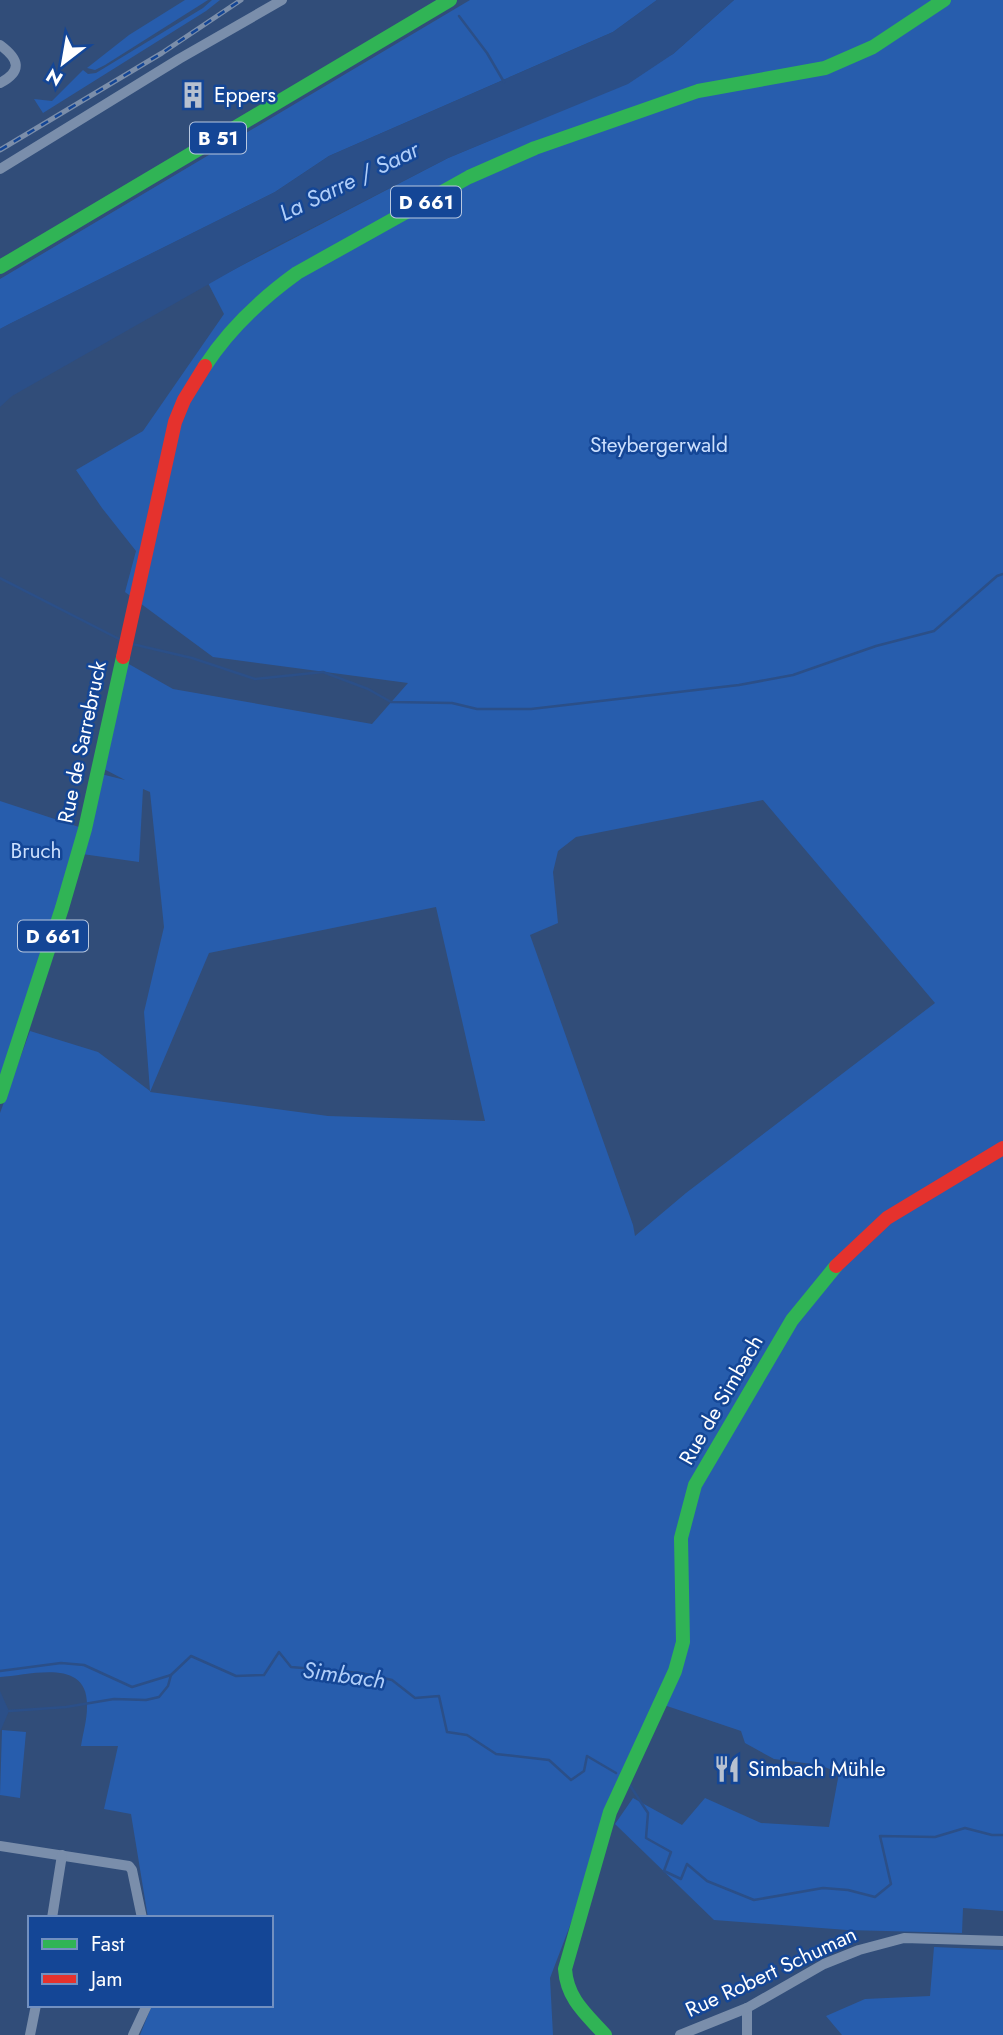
<svg xmlns="http://www.w3.org/2000/svg" width="1003" height="2035" viewBox="0 0 1003 2035" font-family="Jost,sans-serif">
<style>
.green{fill:#275dad;fill-rule:evenodd}
.water{fill:#2b4f88}
.lines{fill:none;stroke-linecap:round;stroke-linejoin:round}
.stream{stroke:#2b4f88;stroke-width:2.5}
.street{stroke:#7a8eab;stroke-width:10}
.fast{stroke:#30b455;stroke-width:14}
.jam{stroke:#e5322d;stroke-width:14}
.rail-casing{stroke:#7b8eaa;stroke-width:5}
.rail{stroke:#144696;stroke-width:2.5;stroke-dasharray:8;stroke-linecap:butt}
.labels{text-anchor:middle;dominant-baseline:central;stroke-width:5;stroke-linejoin:round;paint-order:stroke}
.shield{fill:#144696;stroke:#b8c8e0;stroke-width:2}
.shield-label{font-size:19px;font-weight:bold;fill:#fff}
.poi-label{font-size:21px;fill:#fff;stroke:#144696;text-anchor:start}
.park-label{font-size:21px;fill:#cbdffd;stroke:#144696}
.street-label{font-size:21px;fill:#fff;stroke:#144696}
.water-label{font-size:23px;font-style:italic;fill:#b0cef9;stroke:#144696}
</style>
<rect width="100%" height="100%" fill="#314d79"/>
<g class="green">
<polygon points="185,0 208,0 105,65 95,70 87,68 129,35"/>
<polygon points="212,0 220,0 206,11 43,113 34,99 52,101 83,70 88,74 96,73 203,8"/>
<polygon points="470,0 657,0 613,32 329,156 275,192 0,329 0,279"/>
<path d="M734 0H1003V1911L963 1908 962 1933 847 1930 714 1920 615 1824 633 1798 682 1825 705 1798 761 1823 829 1827 839 1773 820 1765 774 1759 745 1743 741 1731 661 1704 628 1773 550 1978 553 2035H140L152 2005H271V1918H148L131 1814 104 1809 118 1746H81C83 1733 87 1720 87 1707 89 1657 31 1675 0 1677V1113L30 1031 98 1052 150 1091 144 1012 164 927 150 792 143 789 139 862 82 854 97 773 125 780 104 769 127 663 173 689 372 724 408 683 213 657 125 592 136 551 102 508 76 470 143 431 224 314 208 283 448 158 522 127 673 54ZM763 800 935 1003 686 1193 635 1236 633 1225 530 935 558 923 553 872 558 851 576 837ZM436 907 485 1121 328 1116 150 1092 209 953Z"/>
<polygon points="0,801 82,828 0,1085"/>
<polygon points="2,1730 26,1732 20,1798 0,1795"/>
<polygon points="934,1947 1003,1950 1003,2035 842,2035 826,2016 865,1999 930,1996"/>
</g>
<g class="water">
<polygon points="657,0 734,0 673,54 628,84 448,158 267,251 12,396 0,407 0,329 9,324 275,192 329,156 613,32"/>
<polygon points="0,1691 9,1711 0,1732"/>
</g>
<g class="lines">
<g class="stream">
<polyline points="459,16 487,53 504,82"/>
<polyline points="0,578 119,639"/>
<polyline points="132,644 192,658 255,679 323,672 368,689 391,702 452,703 477,709 531,709 739,685 793,675 876,646 934,631 997,576 1003,574"/>
<polyline points="0,1671 61,1663 84,1665 132,1687 171,1675 191,1656 236,1676 264,1675 279,1652 291,1667 361,1673 392,1680 415,1698 439,1696 447,1732 467,1735 496,1754 549,1760 571,1780 584,1771 587,1756 616,1773"/>
<polyline points="9,1711 66,1707 114,1699 146,1700 159,1697 168,1686 171,1675"/>
<polyline points="629,1784 648,1813 646,1838 671,1852 664,1871 681,1879 687,1864 707,1881 754,1900 823,1888 848,1890 875,1897 891,1884 880,1836 935,1837 965,1828 992,1835 1003,1835"/>
</g>
<g class="street">
<path d="M0 45C19 59 23 71 0 83"/>
<polyline points="0,169 179,59 282,0"/>
<polyline points="0,1846 129,1866 132,1870 142,1918"/>
<polyline points="52,1918 62,1855"/>
<polyline points="747,2008 747,2035"/>
<polyline points="30,2035 36,2005"/>
<polyline points="133,2035 147,2005"/>
<polyline points="680,2035 747,2008 824,1964 859,1950 904,1938 1003,1941"/>
</g>
<g class="fast">
<polyline points="0,267 450,0"/>
<path d="M205 366C229 329 261 299 297 273L469 177 535 148 698 91 825 68 873 47 944 0"/>
<polyline points="0,1097 62,908 85,829 123,657"/>
<path d="M605 2035C586 2014 567 1999 565 1969L610 1812 675 1671 683 1642 681 1538 695 1485 792 1320 836 1266"/>
</g>
<g class="jam">
<polyline points="123,657 175,422 184,400 205,366"/>
<polyline points="836,1266 887,1218 1003,1148"/>
</g>
<defs>
<polyline id="rail" points="0,150 162,53 241,0"/>
</defs>
<use href="#rail" class="rail-casing"/>
<use href="#rail" class="rail"/>
</g>
<defs>
<symbol id="building-bare" viewBox="-9 -9 18 18"><path d="M-4-6H4V6H1V3H-1V6H-4ZM-2.5-4.3h1.7v1.8h-1.7ZM.8-4.3h1.7v1.8H.8ZM-2.5-1h1.7V.8h-1.7ZM.8-1h1.7V.8H.8Z" fill="#b7c1d0" stroke="#144696" stroke-width="2.5" paint-order="stroke"/></symbol>
<symbol id="restaurant-bare" viewBox="-9 -9 18 18"><path d="M-5-6h1v4h1v-4h1v4h1v-4h1v5L-1.5 .5V6h-2V.5L-5-1ZM5-6V6H3V1.5H1.5Q1.5-4 5-6Z" fill="#b7c1d0" stroke="#144696" stroke-width="2.5" paint-order="stroke"/></symbol>
</defs>
<g fill-rule="evenodd">
<use href="#building-bare" x="174" y="76" width="38" height="38"/>
<use href="#restaurant-bare" x="708" y="1750" width="38" height="38"/>
</g>
<g class="labels">
<g class="shield">
<rect x="190" y="122.5" width="56" height="31" rx="5"/>
<rect x="391" y="186.5" width="70" height="31" rx="5"/>
<rect x="18" y="920.5" width="70" height="31" rx="5"/>
</g>
<g class="shield-label">
<text x="218" y="138">B 51</text>
<text x="426" y="202">D 661</text>
<text x="53" y="936">D 661</text>
</g>
<g class="poi-label">
<text x="214" y="95">Eppers</text>
<text x="748" y="1769">Simbach Mühle</text>
</g>
<g class="park-label">
<text x="659" y="445">Steybergerwald</text>
<text x="36" y="851">Bruch</text>
</g>
<g class="street-label">
<text transform="translate(82 742) rotate(-78)">Rue de Sarrebruck</text>
<text transform="translate(721 1400) rotate(-60)">Rue de Simbach</text>
<text transform="translate(771 1972) rotate(-25)">Rue Robert Schuman</text>
</g>
<g class="water-label">
<text transform="translate(349 181) rotate(-26)">La Sarre / Saar</text>
<text transform="translate(344 1675) rotate(8)">Simbach</text>
</g>
</g>
<rect x="28" y="1916" width="245" height="91" fill="#144696" stroke="#7290c0" stroke-width="2"/>
<rect x="42" y="1939" width="35" height="10" fill="#30b455" stroke="#7290c0" stroke-width="2"/>
<text x="91" y="1951" font-size="21" fill="#ffffff">Fast</text>
<rect x="42" y="1974" width="35" height="10" fill="#e5322d" stroke="#7290c0" stroke-width="2"/>
<text x="91" y="1986" font-size="21" fill="#ffffff">Jam</text>
<g transform="translate(63 63) rotate(211)" stroke="#144696" stroke-width="5" paint-order="stroke">
<path d="M0-5L12 26L0 18L-12 26Z" fill="#ffffff"/>
<text y="-10" font-size="19" font-weight="bold" text-anchor="middle" fill="#ffffff">N</text>
</g>
</svg>
